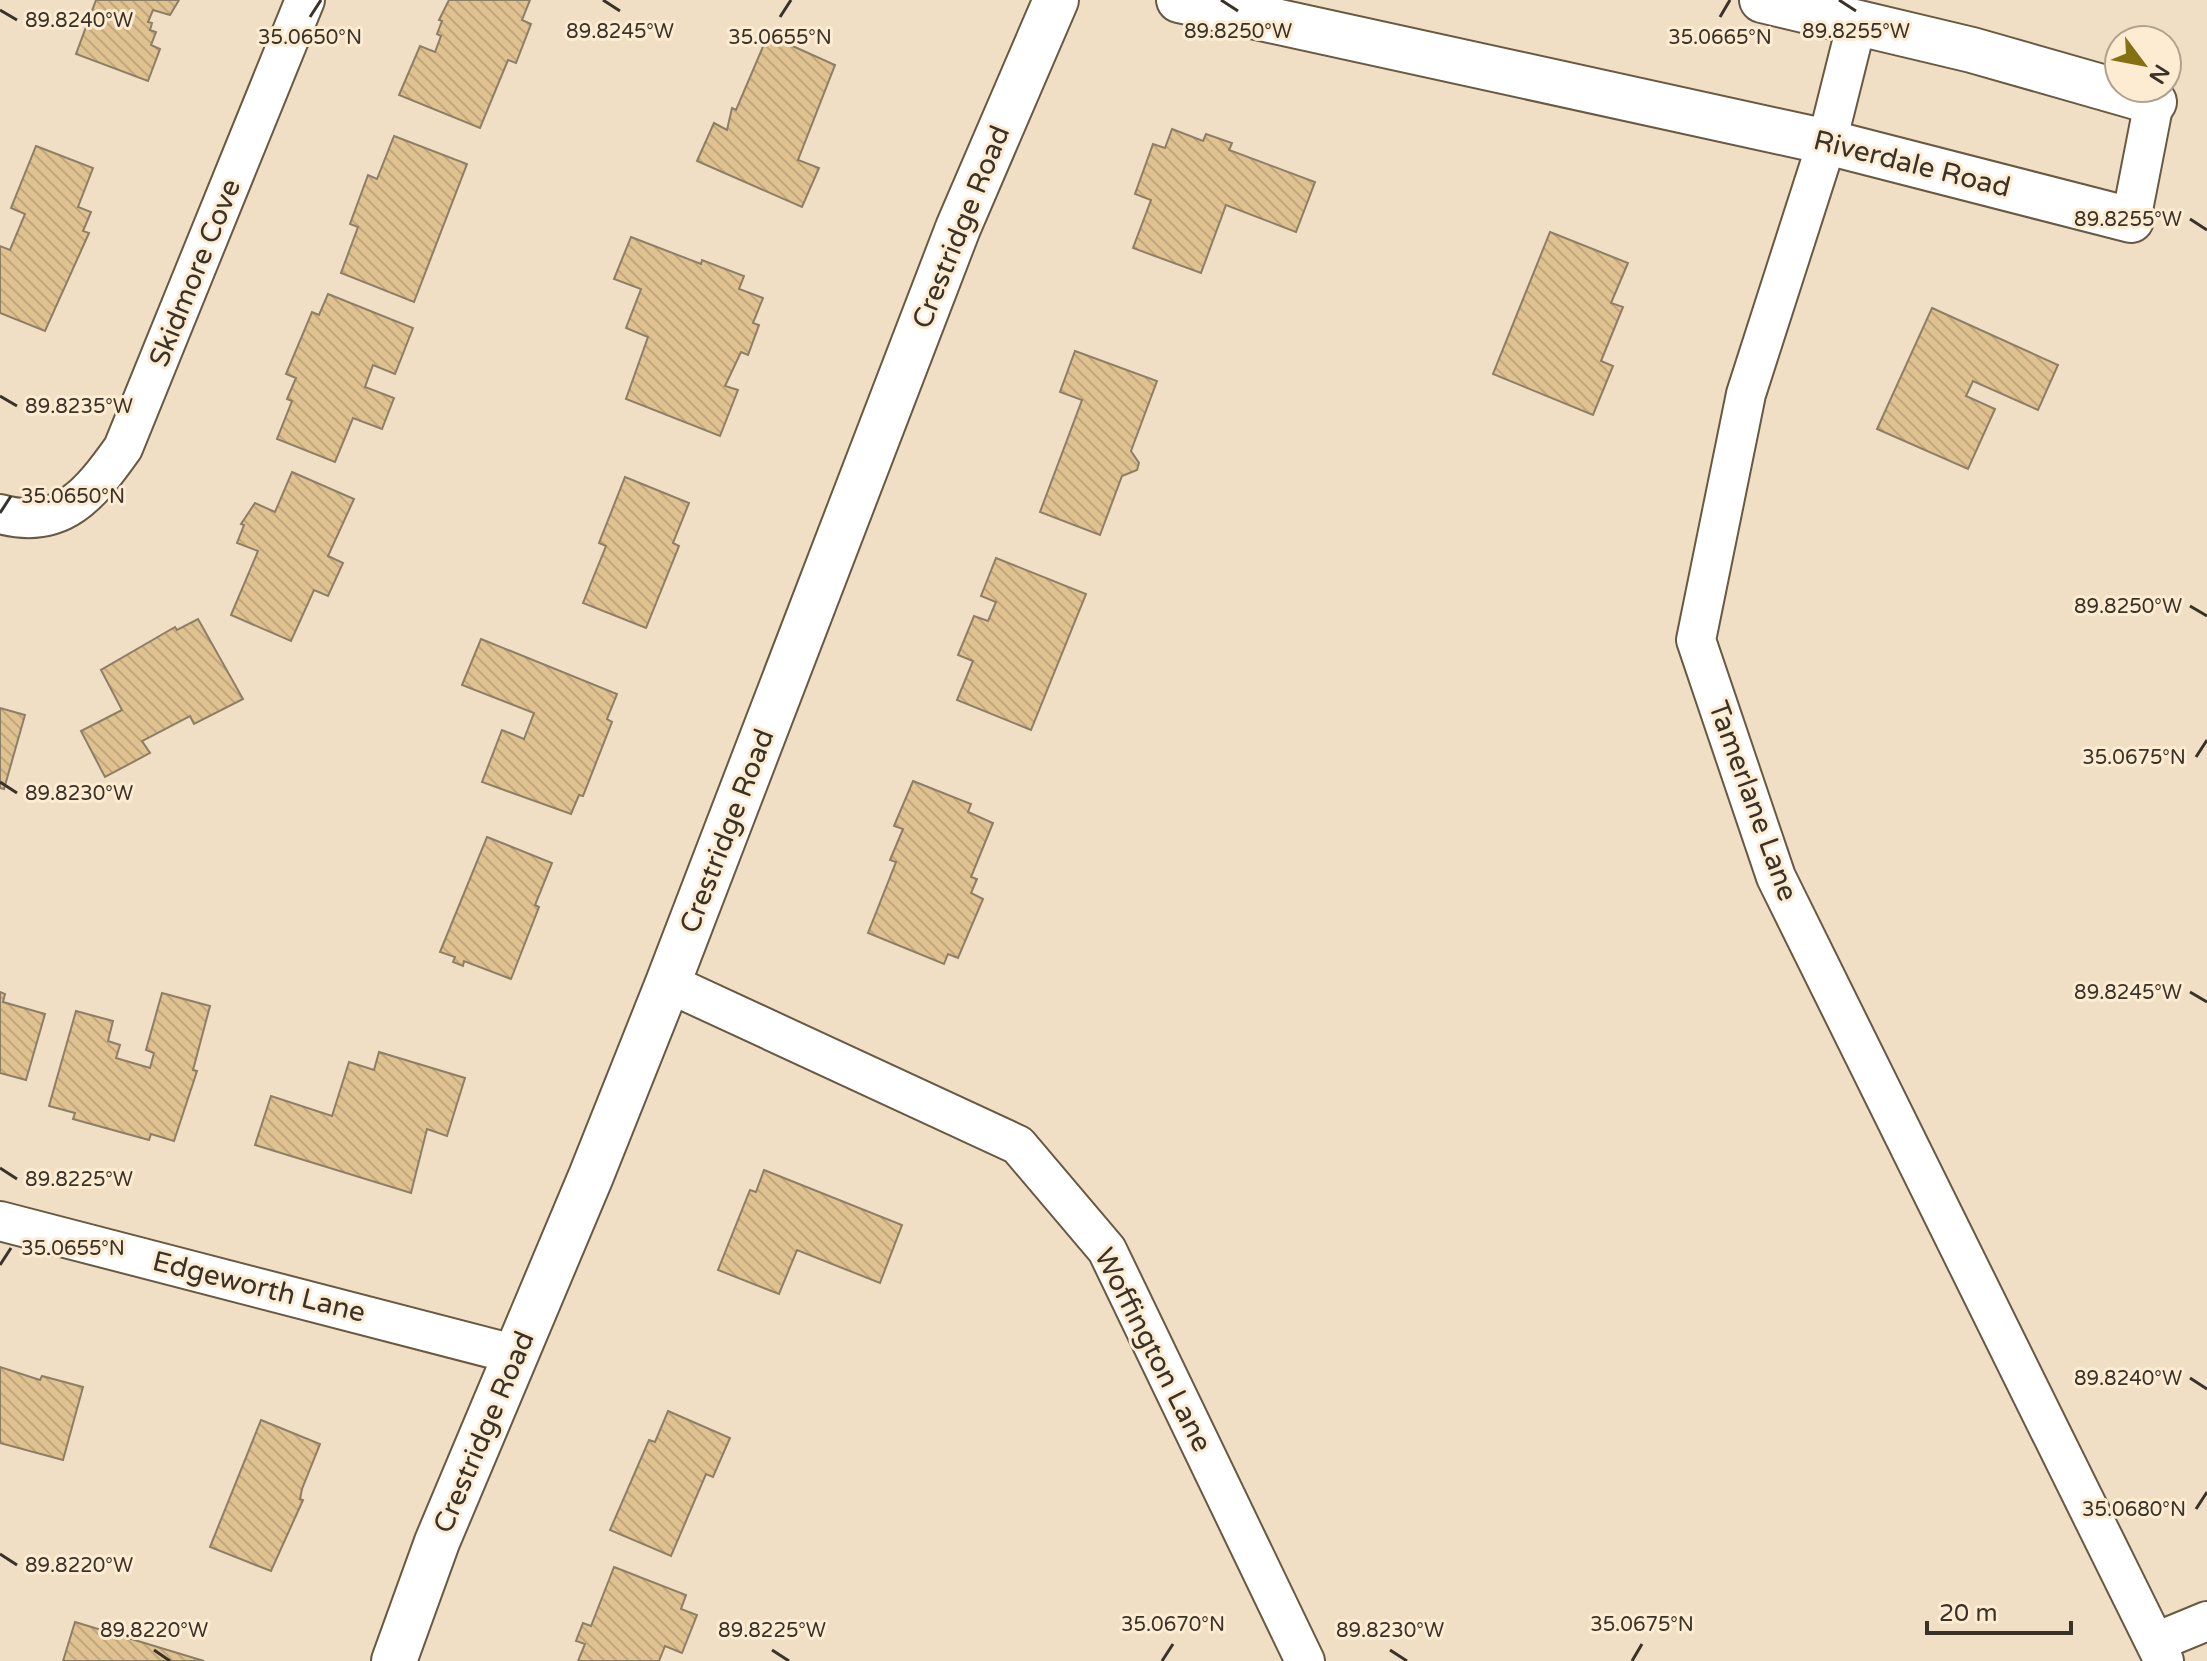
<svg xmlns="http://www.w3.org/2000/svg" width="2207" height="1661" viewBox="0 0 2207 1661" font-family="'Varela Round',sans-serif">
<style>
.building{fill:url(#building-back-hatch);stroke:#8d7e66;stroke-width:2}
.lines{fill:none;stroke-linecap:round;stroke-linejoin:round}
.street-casing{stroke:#675942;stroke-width:42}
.secondary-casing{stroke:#675942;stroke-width:48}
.street{stroke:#fff;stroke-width:38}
.secondary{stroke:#fff;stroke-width:44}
.ticks{fill:none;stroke:#393228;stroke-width:3}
.labels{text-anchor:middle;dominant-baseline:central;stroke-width:6;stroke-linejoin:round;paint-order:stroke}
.street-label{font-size:28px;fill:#393228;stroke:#fdecd2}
.ticks-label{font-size:20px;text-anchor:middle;fill:#393228;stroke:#fdecd2;stroke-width:6;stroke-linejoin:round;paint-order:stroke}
</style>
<defs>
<pattern id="building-back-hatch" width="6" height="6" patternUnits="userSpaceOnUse" patternTransform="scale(2)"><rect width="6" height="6" fill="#e0c291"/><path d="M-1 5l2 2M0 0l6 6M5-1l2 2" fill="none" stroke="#c1a77d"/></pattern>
</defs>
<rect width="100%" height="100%" fill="#f0dfc5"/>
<g class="building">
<polygon points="96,0 179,0 170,15 153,10 148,22 152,23 150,30 156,32 151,45 160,49 148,81 76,54"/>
<polygon points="449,0 530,0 522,20 531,24 516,63 508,60 480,128 399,95 420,46 435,52 441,36 437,34 442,21 439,20"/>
<polygon points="768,35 835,65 798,160 819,168 802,207 697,161 714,123 727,130 732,108 736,110"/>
<polygon points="1172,129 1203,141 1206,134 1232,143 1229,150 1315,182 1296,232 1226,205 1201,273 1133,248 1151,200 1135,194 1153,144 1165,148"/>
<polygon points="394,136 467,164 414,302 341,273 358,227 350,224 368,175 377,179"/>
<polygon points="36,146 93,168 78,207 91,212 83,231 89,233 45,331 0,313 0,246 10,250 25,214 11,208"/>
<polygon points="1550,232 1628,263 1611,303 1623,307 1601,361 1613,366 1593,415 1493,374"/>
<polygon points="631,237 701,264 702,260 744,276 739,289 763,298 753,323 759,325 748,355 741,352 725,386 738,390 720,436 626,399 648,337 626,328 641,289 614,279"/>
<polygon points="328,294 413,328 395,374 373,365 365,387 394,398 382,429 353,418 335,462 277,439 292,401 287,399 296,378 286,374 312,312 319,315"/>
<polygon points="1932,308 2058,365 2038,410 1973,381 1966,396 1995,409 1968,469 1877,429"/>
<polygon points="1075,351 1157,381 1131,451 1139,463 1137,470 1122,476 1100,535 1040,512 1082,400 1060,392"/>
<polygon points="292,472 354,499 328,556 343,563 328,596 314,590 291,641 231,615 258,551 237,543 244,525 241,524 255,503 275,512"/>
<polygon points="625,477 689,503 673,543 679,546 646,628 583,603 606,546 599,543"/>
<polygon points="996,558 1086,594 1031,730 957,700 973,661 958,655 974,616 988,621 996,602 981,596"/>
<polygon points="198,619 243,699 194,724 190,716 142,741 150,753 105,777 81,731 122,710 101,670 175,627 177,630"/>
<polygon points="481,639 617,694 607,719 612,722 583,796 579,795 571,814 482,782 502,730 524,739 534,713 462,685"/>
<polygon points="0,708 25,715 4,789 0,788"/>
<polygon points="913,781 971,804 968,812 993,823 971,877 977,879 971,893 983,899 958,958 948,954 944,964 868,933 896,862 890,860 903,829 894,826"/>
<polygon points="487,837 552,863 535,905 539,907 511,979 464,961 463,966 453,962 455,957 440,952"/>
<polygon points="0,992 5,994 3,1002 45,1014 26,1080 0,1073"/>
<polygon points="162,993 210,1006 193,1070 197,1071 174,1141 151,1134 149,1140 73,1119 75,1113 49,1106 76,1011 113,1021 108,1041 120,1045 116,1058 150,1068 154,1053 146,1050"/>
<polygon points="379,1052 465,1078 447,1136 427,1129 411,1193 255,1145 271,1096 332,1116 349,1062 374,1070"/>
<polygon points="764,1170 902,1225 880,1283 797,1250 779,1294 718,1270 750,1190 756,1192"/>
<polygon points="0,1367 40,1380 42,1376 83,1387 63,1460 0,1443"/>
<polygon points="668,1411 730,1438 713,1477 706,1474 671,1556 610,1530 649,1440 655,1442"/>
<polygon points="261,1420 320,1444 302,1489 300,1499 303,1500 271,1571 210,1547"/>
<polygon points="614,1567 686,1595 681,1609 697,1615 682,1653 665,1646 659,1661 578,1661 585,1644 576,1641 583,1623 591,1626"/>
<polygon points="75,1622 204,1661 63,1661"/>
</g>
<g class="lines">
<defs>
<g id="street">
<polyline points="1857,22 1827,142 1746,394 1696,640 1776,877 2164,1661"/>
<polyline points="2131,220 2154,102"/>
<path d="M0 514C62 531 90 494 123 448L305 0"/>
<polyline points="668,983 1018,1145 1107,1250 1305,1661"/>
<polyline points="0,1221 517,1355"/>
<polyline points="2156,1642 2207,1621"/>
</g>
<g id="secondary">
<polyline points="1179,0 1827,142 2131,220"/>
<polyline points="1762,0 1972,50 2154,102"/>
<polyline points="394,1661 437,1542 591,1176 668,983 958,228 1056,0"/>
</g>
</defs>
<use href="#street" class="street-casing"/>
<use href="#secondary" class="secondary-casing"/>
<use href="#street" class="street"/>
<use href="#secondary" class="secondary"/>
</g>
<path class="ticks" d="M603 0 620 11M1221 0 1238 11M1839 0 1856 11M0 10 17 20M310 17 321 0M780 17 791 0M1720 17 1730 0M2190 219 2207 230M0 396 17 406M0 513 11 496M2190 606 2207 616M2196 757 2207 740M0 782 17 793M2190 992 2207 1002M0 1168 17 1179M0 1265 11 1248M2190 1378 2207 1389M2196 1509 2207 1492M0 1554 17 1565M154 1650 170 1661M772 1650 789 1661M1390 1650 1407 1661M1162 1661 1173 1644M1632 1661 1642 1644"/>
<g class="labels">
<g class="street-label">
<text transform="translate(1912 164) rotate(14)">Riverdale Road</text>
<text transform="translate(961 227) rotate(-68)">Crestridge Road</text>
<text transform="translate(195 273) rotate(-68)">Skidmore Cove</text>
<text transform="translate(1753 801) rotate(70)">Tamerlane Lane</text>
<text transform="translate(727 831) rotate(-69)">Crestridge Road</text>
<text transform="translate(259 1287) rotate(14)">Edgeworth Lane</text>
<text transform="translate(1153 1350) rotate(63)">Woffington Lane</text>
<text transform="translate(484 1432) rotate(-67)">Crestridge Road</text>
</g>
</g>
<g class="ticks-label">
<text x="79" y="27">89.8240°W</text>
<text x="620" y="38">89.8245°W</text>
<text x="1238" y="38">89.8250°W</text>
<text x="1856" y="38">89.8255°W</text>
<text x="310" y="44">35.0650°N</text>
<text x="780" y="44">35.0655°N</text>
<text x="1720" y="44">35.0665°N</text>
<text x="2128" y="226">89.8255°W</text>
<text x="79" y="413">89.8235°W</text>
<text x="73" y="503">35.0650°N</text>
<text x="2128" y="613">89.8250°W</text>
<text x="2134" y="764">35.0675°N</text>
<text x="79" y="800">89.8230°W</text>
<text x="2128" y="999">89.8245°W</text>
<text x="79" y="1186">89.8225°W</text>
<text x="73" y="1255">35.0655°N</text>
<text x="2128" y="1385">89.8240°W</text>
<text x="2134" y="1516">35.0680°N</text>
<text x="79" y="1572">89.8220°W</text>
<text x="1173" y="1631">35.0670°N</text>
<text x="1642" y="1631">35.0675°N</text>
<text x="154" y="1637">89.8220°W</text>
<text x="772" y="1637">89.8225°W</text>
<text x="1390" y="1637">89.8230°W</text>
</g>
<g transform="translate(2143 64) rotate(122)"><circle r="38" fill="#fdecd2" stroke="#afa28e" stroke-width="2"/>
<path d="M0-6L14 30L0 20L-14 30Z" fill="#847112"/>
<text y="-12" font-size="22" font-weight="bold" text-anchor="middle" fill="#393228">N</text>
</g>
<path d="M1927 1621v12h144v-12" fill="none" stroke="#393228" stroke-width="4"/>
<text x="1939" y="1621" font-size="24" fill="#393228" stroke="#fdecd2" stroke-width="6" paint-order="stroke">20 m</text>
</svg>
